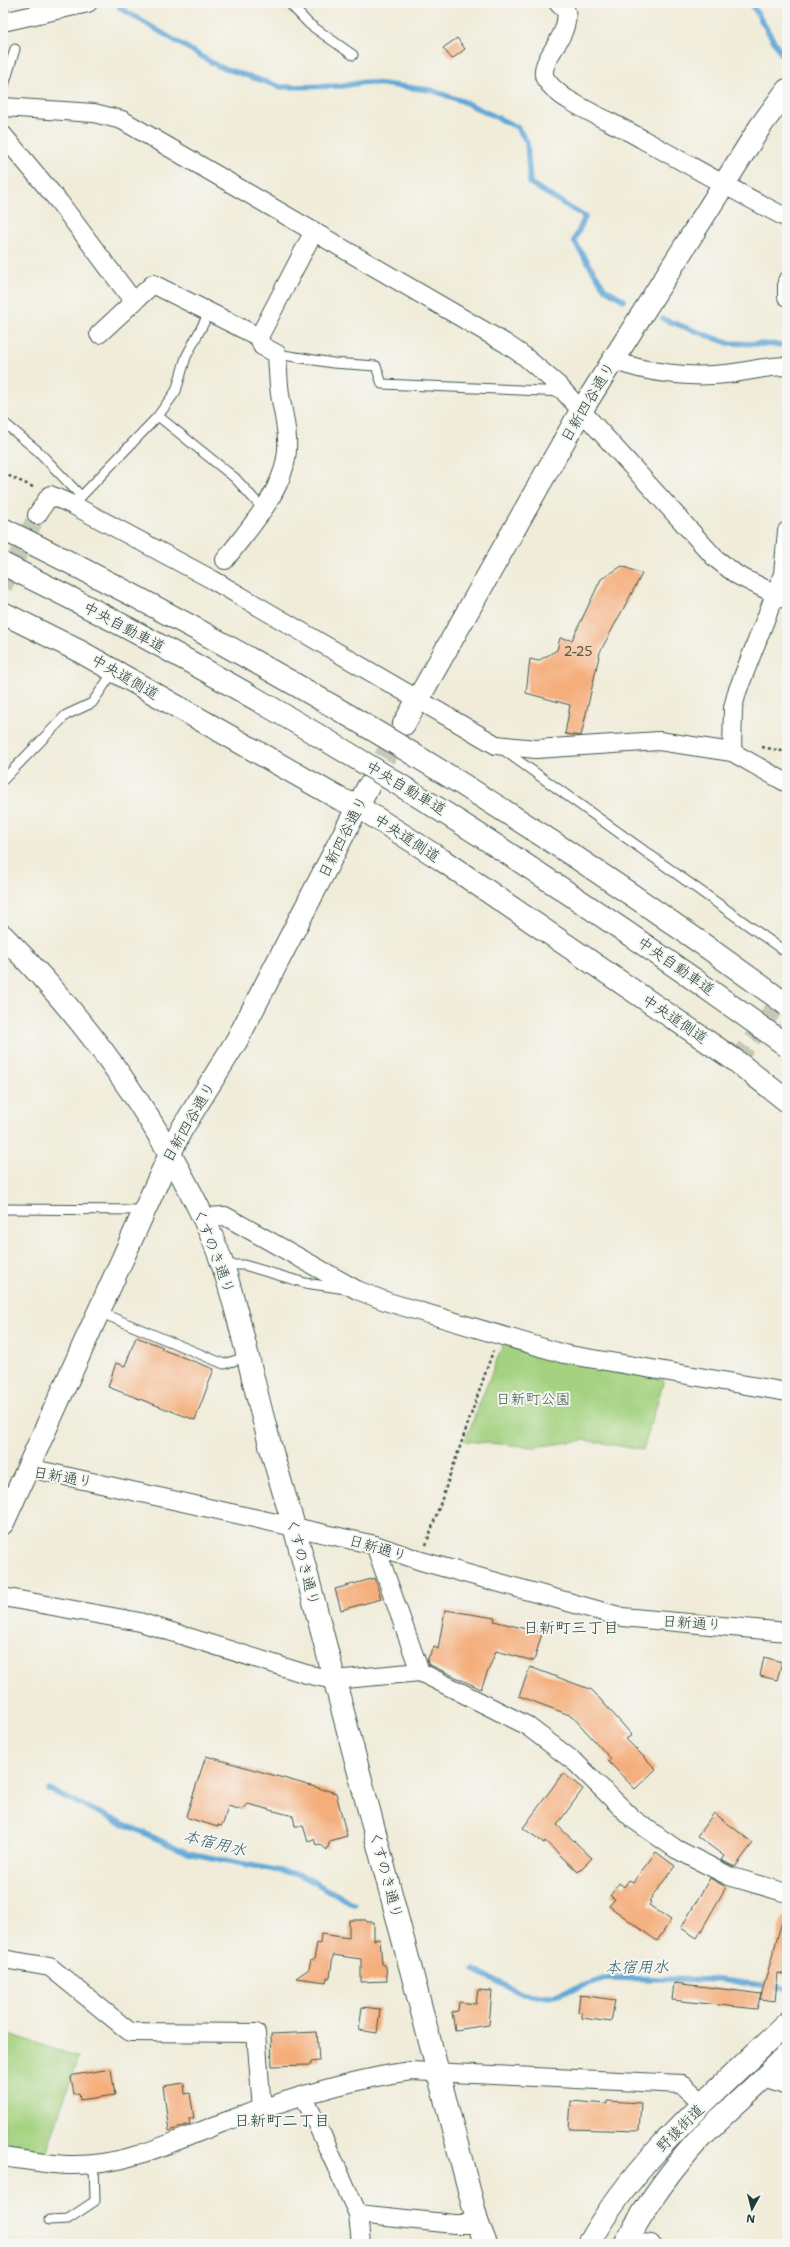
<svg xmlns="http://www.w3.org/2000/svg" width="790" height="2247" viewBox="0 0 790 2247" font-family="'Shantell Sans','Klee One',sans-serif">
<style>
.green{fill:#a4d280;stroke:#62885a}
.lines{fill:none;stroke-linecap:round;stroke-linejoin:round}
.stream{stroke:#61a7d7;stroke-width:5.5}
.building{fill:#f5ad7a}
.minor-tunnel{stroke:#c6c9b8;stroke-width:18;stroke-dasharray:18 9;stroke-linecap:butt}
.tertiary-tunnel{stroke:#c6c9b8;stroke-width:22;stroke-dasharray:22 11;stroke-linecap:butt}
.service-casing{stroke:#3e574d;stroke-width:11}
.minor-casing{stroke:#3e574d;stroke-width:20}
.tertiary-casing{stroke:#3e574d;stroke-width:24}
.primary-casing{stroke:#3e574d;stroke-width:24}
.path{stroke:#3e574d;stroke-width:2.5;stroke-dasharray:3 3;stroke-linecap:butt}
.service{stroke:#fff;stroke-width:9}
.minor{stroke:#fff;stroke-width:18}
.tertiary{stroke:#fff;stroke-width:22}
.primary{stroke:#fff;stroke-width:22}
.motorway-bridge-casing{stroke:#3e574d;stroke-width:24;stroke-linecap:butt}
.motorway-bridge{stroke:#fff;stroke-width:22}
.labels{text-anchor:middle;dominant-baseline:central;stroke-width:4;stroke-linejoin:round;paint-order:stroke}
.number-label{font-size:13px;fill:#545946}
.street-label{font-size:15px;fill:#1f3d34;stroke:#f6f6f2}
.park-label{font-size:15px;fill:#3a5b43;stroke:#f6f6f2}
.neighbourhood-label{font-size:16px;fill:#1f3d34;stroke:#f6f6f2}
.water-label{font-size:16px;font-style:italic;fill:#335d65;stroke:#f6f6f2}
</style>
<rect width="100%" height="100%" fill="#f6f6f2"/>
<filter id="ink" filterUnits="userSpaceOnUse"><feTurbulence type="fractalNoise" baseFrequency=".025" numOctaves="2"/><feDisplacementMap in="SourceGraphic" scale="8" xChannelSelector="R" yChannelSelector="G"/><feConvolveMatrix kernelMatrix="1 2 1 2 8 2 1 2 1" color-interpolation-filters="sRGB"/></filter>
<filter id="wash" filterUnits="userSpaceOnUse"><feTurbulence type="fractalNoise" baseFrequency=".012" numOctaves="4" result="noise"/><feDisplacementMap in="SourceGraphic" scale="16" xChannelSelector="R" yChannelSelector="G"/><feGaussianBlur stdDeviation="0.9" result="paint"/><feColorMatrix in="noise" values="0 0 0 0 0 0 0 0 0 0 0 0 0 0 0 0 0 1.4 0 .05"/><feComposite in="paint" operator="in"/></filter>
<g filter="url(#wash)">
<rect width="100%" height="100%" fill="#f0ecd9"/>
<g class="green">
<polygon points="503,1344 664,1380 643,1450 585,1440 534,1447 465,1441"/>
<polygon points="3,2032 78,2057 46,2154 3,2140"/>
</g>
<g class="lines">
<g class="stream">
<polyline points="751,3 784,58"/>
<polyline points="120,8 218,66 281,87 342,86 365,82 431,90 462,101 517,127 527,142 530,183 585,217 574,241 605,289 624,300"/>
<polyline points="663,319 728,343 787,345"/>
<polyline points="49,1790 188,1853 301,1875 354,1904"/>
<polyline points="474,1970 523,1994 550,1997 606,1978 721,1980 785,1988"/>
</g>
</g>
<g id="blocks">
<g class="building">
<polygon points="457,38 465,49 452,59 443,48"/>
<polygon points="622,566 642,574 600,652 581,736 565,734 570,705 526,693 530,659 538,661 557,650 560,638 572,640 601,579"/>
<polygon points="136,1337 163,1347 161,1349 214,1369 195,1420 108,1387 116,1363 125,1366"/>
<polygon points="375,1578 381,1599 341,1610 335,1589"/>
<polygon points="445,1610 495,1618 494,1621 542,1633 534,1661 496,1651 481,1689 428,1664 427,1660 434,1647 438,1649"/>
<polygon points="764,1657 782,1662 777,1680 760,1676"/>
<polygon points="530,1667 592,1690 632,1735 626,1739 656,1769 635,1789 608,1761 611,1759 572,1716 519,1696"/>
<polygon points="206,1756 336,1793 347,1836 330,1841 327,1850 320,1844 316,1845 314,1839 308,1841 303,1826 295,1826 293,1816 248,1804 242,1810 228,1806 224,1821 222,1826 218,1825 218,1827 188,1818 186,1816"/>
<polygon points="563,1773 583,1789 557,1825 592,1858 578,1872 545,1841 544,1843 523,1828"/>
<polygon points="714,1813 753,1843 735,1867 721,1860 724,1856 697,1836"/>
<polygon points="656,1852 675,1866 649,1901 651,1902 649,1905 671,1920 657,1941 609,1906 615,1899 610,1896 619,1883 624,1887 629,1880 633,1882"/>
<polygon points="710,1878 726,1887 697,1938 681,1928"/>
<polygon points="783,1918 787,1918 787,1975 778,1973 775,2001 760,1999"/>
<polygon points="349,1920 366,1920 366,1922 374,1922 374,1940 380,1939 382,1964 386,1966 387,1981 361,1982 361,1959 333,1955 330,1978 327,1978 326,1982 296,1978 309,1969 311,1960 314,1960 317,1943 320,1944 321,1934 349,1938"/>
<polygon points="674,1983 731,1990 761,1994 757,2009 672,2000"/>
<polygon points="478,1990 492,1991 489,2025 455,2030 452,2012 458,2011 459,2002 476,2004"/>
<polygon points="580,1995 615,2000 611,2022 582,2018 582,2012 578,2012"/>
<polygon points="362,2007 380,2009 377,2033 359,2030"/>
<polygon points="317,2032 319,2061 311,2062 311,2065 272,2066 271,2034"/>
<polygon points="111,2069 115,2095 80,2100 79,2093 74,2094 71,2077 74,2075"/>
<polygon points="184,2083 185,2094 190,2093 194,2118 189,2118 190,2124 169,2131 163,2086"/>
<polygon points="571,2101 607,2104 607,2101 641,2103 639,2131 569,2129"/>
</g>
</g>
</g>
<g filter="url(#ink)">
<use href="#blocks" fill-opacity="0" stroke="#3e574d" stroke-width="1"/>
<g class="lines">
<g class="minor-tunnel">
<polyline points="3,587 37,515"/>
<polyline points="736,1061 787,991"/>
</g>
<polyline class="tertiary-tunnel" points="368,787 403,725"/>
<defs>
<g id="service">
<polyline points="289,3 309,24 353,55"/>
<polyline points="3,89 15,49"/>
<polyline points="277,354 333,363 376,366 382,384 564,392"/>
<polyline points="158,416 235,478 263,509"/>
<polyline points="3,422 39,452 81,496"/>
<polyline points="73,505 158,416 176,391 186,357 209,313"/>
<polyline points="502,749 787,953"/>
<polyline points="3,780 66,715 92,703 114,671"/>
<polyline points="3,1209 143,1210"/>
<polyline points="223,1265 244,1265 305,1283 346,1289"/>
<polyline points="99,1312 224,1364 249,1356"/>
<polyline points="49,2220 68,2219 95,2201 94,2163"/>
</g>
<g id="minor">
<path d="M558 3 566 11C571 37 537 61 545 78 549 85 560 95 567 99 591 114 618 125 642 139 691 166 738 193 787 218"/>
<polyline points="3,22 88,3"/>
<polyline points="3,107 94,113 122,120 505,343 524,356 558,385 715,558 737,575 787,600"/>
<polyline points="3,135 60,203 134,302"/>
<polyline points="787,281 787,297"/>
<polyline points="99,334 153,284 259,337"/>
<path d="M613 360C646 373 690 378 726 374 746 372 767 366 787 366"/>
<polyline points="37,515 50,495 73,505 213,580 496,745 536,749 659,741 732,752 787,783"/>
<path d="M225 560C246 532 281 494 286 458 290 438 283 414 280 394 278 381 278 367 277 354L262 346 259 337 314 231"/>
<polyline points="732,752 733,708 737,692 783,574 787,531"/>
<polyline points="203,1217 225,1216 357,1290 388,1302 564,1354 787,1392"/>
<polyline points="29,1468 375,1545 421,1561 622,1617 787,1632"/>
<polyline points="375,1545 420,1672"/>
<polyline points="3,1597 140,1622 306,1674 334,1680 420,1672 526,1725 576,1763 633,1819 676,1849 729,1876 787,1893"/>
<polyline points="3,1959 50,1967 130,2032 256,2033 262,2110"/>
<polyline points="764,2078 787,2086"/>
<polyline points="304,2096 358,2214 361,2244"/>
<path d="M3 2157C26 2160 50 2165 72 2165 131 2166 184 2136 238 2117 294 2097 352 2079 411 2071L682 2084 704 2104"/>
<polyline points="358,2214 454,2224 478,2224"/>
<polyline points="626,2241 651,2244"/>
</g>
<g id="tertiary">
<polyline points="3,613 81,652 340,799 359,807 442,860 736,1061 787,1101"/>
<polyline points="404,724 581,411 760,127 787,90"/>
<path d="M3 936C71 1004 128 1078 175 1163 193 1196 211 1230 223 1266 241 1320 251 1375 266 1429 274 1462 284 1494 294 1526L478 2224 486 2244"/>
<polyline points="3,1523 170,1154 180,1132 237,1040 368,787"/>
</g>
<g id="primary">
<path d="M588 2244C637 2157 716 2092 787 2023"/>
<path d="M625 2244C646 2205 673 2167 703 2135 730 2108 760 2083 787 2055"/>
</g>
</defs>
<use href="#service" class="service-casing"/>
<use href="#minor" class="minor-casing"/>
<use href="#tertiary" class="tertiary-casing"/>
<use href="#primary" class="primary-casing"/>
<g class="path">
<polyline points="3,473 35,488"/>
<polyline points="762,747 787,752"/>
<polyline points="426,1545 493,1351"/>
</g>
<use href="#service" class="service"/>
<use href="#minor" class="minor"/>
<use href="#tertiary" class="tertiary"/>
<use href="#primary" class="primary"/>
<defs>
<g id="motorway-bridge">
<path d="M3 529C277 664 542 824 787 1005"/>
<path d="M3 564C279 700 539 865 787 1046"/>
</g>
</defs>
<use href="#motorway-bridge" class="motorway-bridge-casing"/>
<use href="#motorway-bridge" class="motorway-bridge"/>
</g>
</g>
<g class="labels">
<g class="number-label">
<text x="578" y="651">2-25</text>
</g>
<g class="street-label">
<text transform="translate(588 402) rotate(-59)">日新四谷通り</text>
<text transform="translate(124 627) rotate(28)">中央自動車道</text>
<text transform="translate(125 677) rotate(30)">中央道側道</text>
<text transform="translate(406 788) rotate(31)">中央自動車道</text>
<text transform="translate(343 837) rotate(-63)">日新四谷通り</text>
<text transform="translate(407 838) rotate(33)">中央道側道</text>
<text transform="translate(676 966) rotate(35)">中央自動車道</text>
<text transform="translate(675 1019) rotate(34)">中央道側道</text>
<text transform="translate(189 1122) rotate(-60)">日新四谷通り</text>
<text transform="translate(214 1251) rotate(69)">くすのき通り</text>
<text transform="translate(63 1477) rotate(10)">日新通り</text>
<text transform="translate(378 1548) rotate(16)">日新通り</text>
<text transform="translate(303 1562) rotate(75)">くすのき通り</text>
<text transform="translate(692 1623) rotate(4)">日新通り</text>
<text transform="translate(386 1875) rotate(75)">くすのき通り</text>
<text transform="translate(680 2128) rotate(-45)">野猿街道</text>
</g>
<g class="park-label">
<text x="533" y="1399">日新町公園</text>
</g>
<g class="neighbourhood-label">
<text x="571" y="1627">日新町三丁目</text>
<text x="282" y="2120">日新町二丁目</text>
</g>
<g class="water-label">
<text transform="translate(215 1843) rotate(14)">本宿用水</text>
<text transform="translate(637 1967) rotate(-1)">本宿用水</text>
</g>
</g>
<rect width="790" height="2247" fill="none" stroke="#f6f6f2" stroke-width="16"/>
<g transform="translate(752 2209) rotate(187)" stroke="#f6f6f2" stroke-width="3" paint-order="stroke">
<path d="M0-3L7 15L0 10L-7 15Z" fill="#1f3d34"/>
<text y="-6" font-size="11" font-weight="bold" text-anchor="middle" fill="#1f3d34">N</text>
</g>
</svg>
